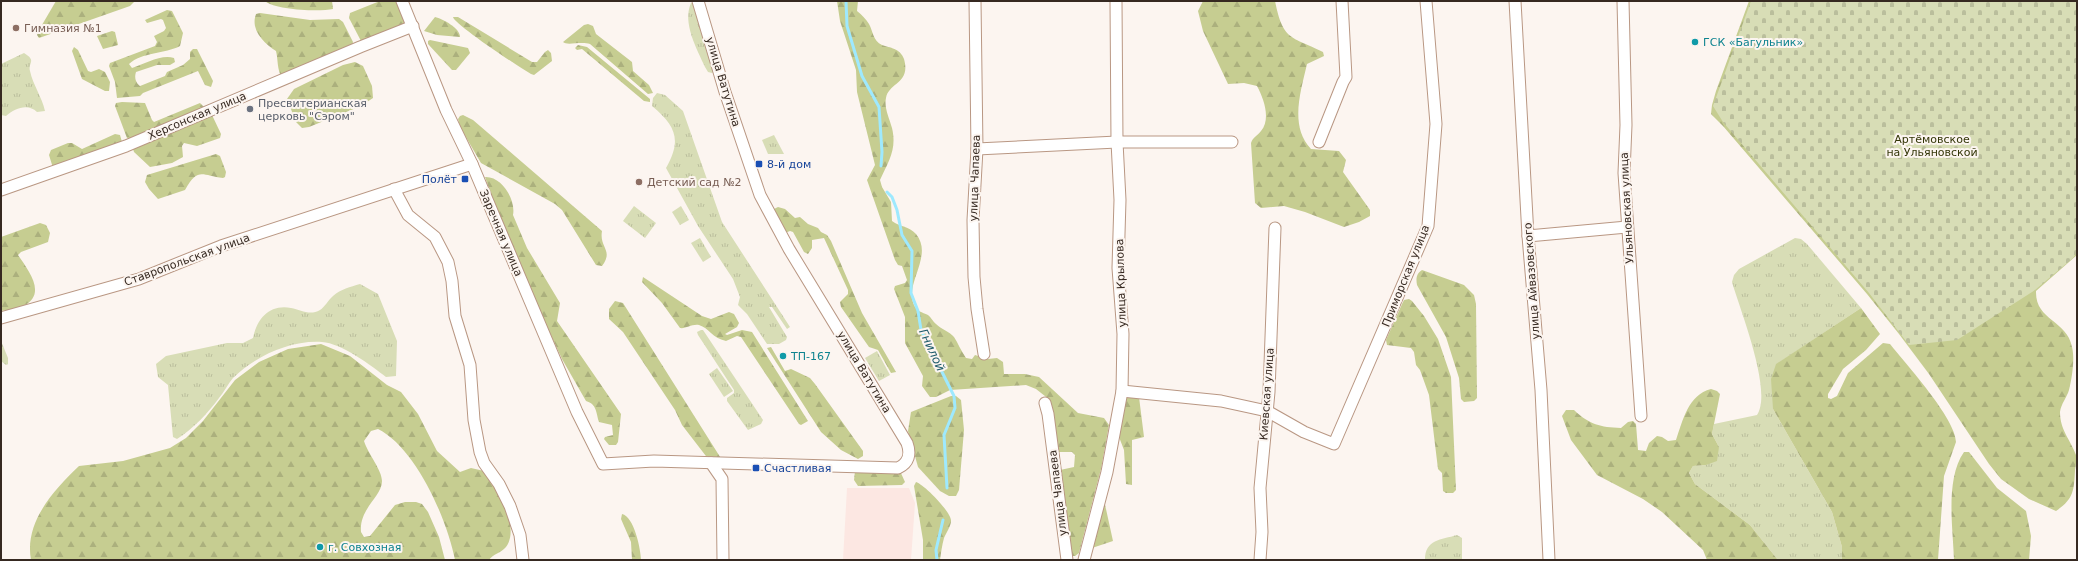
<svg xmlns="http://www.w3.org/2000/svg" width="2078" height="561" viewBox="0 0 2078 561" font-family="'DejaVu Sans',sans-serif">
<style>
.industrial{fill:#fce7e2}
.grass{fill:url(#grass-tufts)}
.forest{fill:url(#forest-firs)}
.cemetery{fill:url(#cemetery-stones)}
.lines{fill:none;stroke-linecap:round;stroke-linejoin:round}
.stream{stroke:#9ee9fe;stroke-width:3}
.minor-casing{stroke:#b99783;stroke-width:13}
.minor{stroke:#fff;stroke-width:11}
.education-dot{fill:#8d6e63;stroke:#fcf5f0;stroke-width:1.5}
.culture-dot{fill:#0f9aa8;stroke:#fcf5f0;stroke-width:1.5}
.worship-dot{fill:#6b7280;stroke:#fcf5f0;stroke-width:1.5}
.transit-dot{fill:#1a4fb4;stroke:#fcf5f0;stroke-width:1.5}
.labels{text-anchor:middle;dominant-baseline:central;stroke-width:4;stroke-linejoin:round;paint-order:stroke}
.education-label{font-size:11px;fill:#785e54;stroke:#fcf5f0;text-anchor:start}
.culture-label{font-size:11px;fill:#0d838f;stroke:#fcf5f0;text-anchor:start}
.street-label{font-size:11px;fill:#362921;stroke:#fcf5f0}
.worship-label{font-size:11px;fill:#5b616d;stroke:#fcf5f0;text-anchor:start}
.park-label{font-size:11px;fill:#333607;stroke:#fcf5f0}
.transit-label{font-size:11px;fill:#164399;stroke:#fcf5f0;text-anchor:start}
.water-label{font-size:12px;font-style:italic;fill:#1f5c6b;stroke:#fcf5f0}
</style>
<defs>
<pattern id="grass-tufts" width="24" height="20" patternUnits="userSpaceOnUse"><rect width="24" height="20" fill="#d8ddb6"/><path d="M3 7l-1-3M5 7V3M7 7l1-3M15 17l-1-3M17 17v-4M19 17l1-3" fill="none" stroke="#babe9c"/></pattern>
<pattern id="forest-firs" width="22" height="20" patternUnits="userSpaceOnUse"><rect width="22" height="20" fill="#c6cd91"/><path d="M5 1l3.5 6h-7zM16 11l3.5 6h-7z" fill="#abb07d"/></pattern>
<pattern id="cemetery-stones" width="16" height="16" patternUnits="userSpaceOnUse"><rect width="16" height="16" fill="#d8ddb6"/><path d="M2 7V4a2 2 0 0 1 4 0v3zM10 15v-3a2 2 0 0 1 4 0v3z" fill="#babe9c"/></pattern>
</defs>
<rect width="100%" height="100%" fill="#fcf5f0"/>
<polygon class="industrial" points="847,488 909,488 915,503 911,560 843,560"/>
<g class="grass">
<path d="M691 3H696L715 71 712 73 708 72 705 67C697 49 682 23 691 3Z"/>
<path d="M24 53C37 61 28 62 30 71 33 85 42 97 45 111L37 112C28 103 15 108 6 116L1 115V64Z"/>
<path d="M657 93 665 95 683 111 722 222 790 327 787 329 772 307H769L787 337 786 340 779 344H767L747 314 738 305 740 297 733 279 698 226 666 168C682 140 676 126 652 106L653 98Z"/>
<polygon points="774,135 784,154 768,154 762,140"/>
<polygon points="634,206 656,223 645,238 623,221"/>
<polygon points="681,206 689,220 680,225 672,212"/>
<polygon points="700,238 711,257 703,262 691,243"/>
<path d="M1795 238 1801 239 1807 244 1861 308 1777 364 1773 409 1832 512 1842 547V560H1778L1750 525 1695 484 1689 473 1693 466 1706 465 1719 447 1712 434 1714 424 1757 415C1773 391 1740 310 1732 282L1734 275 1739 269Z"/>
<path d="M360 284 378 294 397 341 396 376 386 377C372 366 341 343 322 342 290 340 256 356 233 378 228 384 224 392 219 398 208 413 193 429 177 439L173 437 168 385 158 377 156 364 166 356 227 343H243L253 338C257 319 269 304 291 308 301 310 310 316 320 310 325 307 328 300 333 296 341 289 350 287 360 284Z"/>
<polygon points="701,330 703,330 763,420 761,424 748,430 727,401 727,398 734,393 734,390 698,335 697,332"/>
<polygon points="1,341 8,358 8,364 6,365 1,361"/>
<polygon points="877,351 890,375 879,381 865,358"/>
<polygon points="717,368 733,391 724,397 709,374"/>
<path d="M1457 535 1462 538V560H1425C1425 539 1441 540 1457 535Z"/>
</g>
<g class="forest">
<polygon points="56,1 134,1 134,2 130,6 39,38 37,35 39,30"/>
<path d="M265 1H332L333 9C319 12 275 10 265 1Z"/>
<polygon points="380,1 397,1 405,22 402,26 361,41 349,18 350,13"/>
<path d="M837 1H858L857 11C862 15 866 19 869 24 873 31 873 41 882 45 890 48 900 48 904 59 911 84 889 82 886 98 884 108 889 117 892 128 897 149 889 161 880 180L882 187 891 202 892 221C900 227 909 226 916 234 934 256 904 283 914 305 917 312 922 312 928 315 931 317 933 322 936 324 941 329 950 332 954 337 958 343 961 351 966 358L972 359 975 355 988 359 997 358 1003 362 1004 374H1025L1039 377 1078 413 1104 418 1109 425 1101 469 1079 553 1075 556H1071L1060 470 1074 467 1075 455 1072 452H1059L1057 449 1050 400 1036 389 1026 385 950 390 936 397H930L922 386 923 376 905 343V317L894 289 895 286 905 283 907 280 902 266 898 265 895 260 867 180 875 165 857 92 856 70 840 21Z"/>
<path d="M1203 1H1275C1283 41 1291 36 1323 52L1324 56 1307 64C1301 91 1289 126 1311 149L1339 151 1346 160 1343 172 1370 210V216L1359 222 1344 227 1305 212 1284 206 1261 208 1255 203 1251 143C1253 137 1257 136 1261 131 1271 119 1264 99 1257 86L1244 83 1228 84 1203 31 1198 11Z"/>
<path d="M1749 1H2077V255L2036 291C2035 321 2067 320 2072 347 2075 359 2072 378 2069 390 2067 397 2061 404 2060 412 2060 430 2070 439 2076 455 2077 459 2076 465 2075 470 2074 490 2074 499 2056 511L2029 499 2001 479 1989 464 1929 374 1899 334 1867 294 1723 126 1711 114 1712 105 1716 91Z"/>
<path d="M167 10 172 11 183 33 180 46C165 54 142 52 129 64L132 68C145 64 161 54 174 58L175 62 170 65H157L136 72C134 78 136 83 140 86L165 76 167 72 183 65 190 59V52L193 49H197L213 81 211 87 205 85 198 71 143 93 140 96 117 98 115 82 109 66 110 63 155 46 157 42 154 36 164 31 166 28 163 20 161 19 147 23 145 20Z"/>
<path d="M260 13 310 20 339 19 343 22 353 42 352 46 284 74H280C277 65 278 59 276 51 264 43 250 30 256 14Z"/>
<path d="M435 17C443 19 460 28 460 37L437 35 424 31Z"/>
<path d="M453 17H458L532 62H537L545 52 548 50 551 53 552 61 534 75 531 74C520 68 454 24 453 17Z"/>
<path d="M588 24 593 26 596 34 632 62 633 71 649 85 653 93 648 94 590 44C581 41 567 46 563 42L584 25Z"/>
<polygon points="112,31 115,32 118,45 103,49 97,36"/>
<polygon points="430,40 468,48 470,53 456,70 452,70 428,44 428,41"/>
<polygon points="578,45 587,47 650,99 650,102 644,101 582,49 577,50 575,48"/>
<polygon points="74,47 78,50 88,71 91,72 99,69 105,72 110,82 109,91 105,91 82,79 72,51"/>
<polygon points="355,62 363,66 372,86 373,98 361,106 309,127 302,128 296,122 287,99 294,89 343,65"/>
<polygon points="122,102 145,103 152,120 154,122 200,103 204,107 203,110 130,139 127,138 115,106 116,103"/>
<polygon points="212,115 221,134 220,138 197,146 184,143 182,146 183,157 172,163 150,167 134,152 133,149"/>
<path d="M463 115 473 120 602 231C599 248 614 250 602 266L596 265 562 210 555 204 481 163 460 127 458 119 460 116Z"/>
<polygon points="115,134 120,135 122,142 53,168 49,155 51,150 68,143 72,143 82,149"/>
<path d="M216 154 220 156 226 172 225 177 223 178C201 175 198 167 185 190L158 199 149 189 145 182 147 175Z"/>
<path d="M485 177C502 176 516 200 513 215L527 248 560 303 557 321 621 414 618 442 616 445H609L604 439 605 437 613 435 612 425 599 422C596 413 597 404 586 401L562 359 509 245Z"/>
<polygon points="778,207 785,209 795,218 800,217 808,224 818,228 821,232 827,235 831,241 862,313 896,372 891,373 878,350 869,347 841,307 840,302 848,294 848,290 824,238 812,240 812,248 808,254 804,252 793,232 790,231 785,233 774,209"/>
<path d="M40 223 46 225 50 233 48 242 21 252 18 255C28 270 48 294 23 306 17 309 8 310 1 311V237Z"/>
<path d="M1422 270 1464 285 1474 295 1476 304 1477 398 1474 401 1464 402 1461 399 1459 378 1446 337 1417 285C1416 278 1416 274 1422 270Z"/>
<path d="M643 277 702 316 711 319 729 312 734 314 739 323 737 327 725 334 727 335 742 330 752 332 808 421 801 425 799 424 741 337 737 336 726 341C712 338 709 328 699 325 691 324 686 329 680 328L662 303 642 282Z"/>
<polygon points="1409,299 1412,301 1424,316 1438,339 1451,377 1456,490 1453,493 1446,493 1443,491 1442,473 1438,469 1429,395 1420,370 1416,365 1414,352 1411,348 1387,345 1386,340 1402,304 1404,300"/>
<polygon points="615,301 623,303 722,460 709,460 682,425 675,410 623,332 609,319 609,309"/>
<path d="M1861 308 1880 334 1866 350 1843 369 1828 394V398L1831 399 1837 396 1848 373 1883 343 1890 344C1906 364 1956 419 1956 442L1944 476 1938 560H1842V547L1832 512 1773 409 1771 379 1776 364Z"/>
<path d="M321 344 350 356 387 385 401 392 418 414 437 451 460 472 471 468 484 471C489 477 495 484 499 491 506 505 517 533 506 547 501 553 493 554 489 560H455C447 519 416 448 378 429L371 431 364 441C368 454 382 470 382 481 382 497 359 508 361 532L364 537 370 536 395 505 405 502H416L422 504 428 512 439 537 445 560H31C24 522 54 490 79 466L123 461 170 448 186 438 203 421 235 380 259 362 288 349Z"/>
<polygon points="771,347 785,371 791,369 810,378 815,384 863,451 863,456 858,459 841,450 821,432 767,348"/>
<path d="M1711 389 1717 391 1720 394 1712 434 1719 447 1717 461 1706 465 1693 466 1689 473 1695 484 1750 525 1778 560H1707L1703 550 1662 512 1643 499 1597 475 1571 440 1562 416 1566 410H1574C1590 425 1600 427 1621 428L1628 422 1633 421 1636 424 1638 450 1646 451 1649 443 1657 436 1662 437 1668 441 1676 440C1683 420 1688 395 1711 389Z"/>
<polygon points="1126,395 1139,397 1144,437 1132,440 1132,485 1126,484 1124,450 1119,437"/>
<polygon points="951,396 956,396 961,400 964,430 959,490 956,496 949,496 940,491 918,467 908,431 911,412"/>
<path d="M1964 452H1969L1997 488 2026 511 2031 536 2029 560H1954C1953 528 1945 479 1964 452Z"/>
<polygon points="855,471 900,471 905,482 902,485 858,486 854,480"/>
<path d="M916 482C925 485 952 513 951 521 951 526 946 533 944 538 942 545 941 553 940 560H923V540L914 486Z"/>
<polygon points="1104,500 1113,541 1092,548"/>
<path d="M622 514C634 516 641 550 641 560H632L631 542 621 519Z"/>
</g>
<polygon class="cemetery" points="1751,1 2077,1 2077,252 2073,258 2035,290 1957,340 1909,345 1869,293 1723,122 1713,106"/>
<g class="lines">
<g class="stream">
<polyline points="846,1 847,26 862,76 879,107 882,152 881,166"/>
<polyline points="887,192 892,197 897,210 902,235 912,251 911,293 918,311 921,330 954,396 955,408 944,435 947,488"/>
<polyline points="937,560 936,550 943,520"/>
</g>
<defs>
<g id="minor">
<path d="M402 1 446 110 472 164 577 412 603 464 654 461 898 468C909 463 911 454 907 443L789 249 760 195 725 92 698 1"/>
<polyline points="975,1 977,149 973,220 974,277 977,309 984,354"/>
<polyline points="1515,1 1528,236 1541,390 1549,560"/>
<polyline points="1623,1 1626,125 1624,173 1641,416"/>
<polyline points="1319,142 1343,82 1346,77 1342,1"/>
<polyline points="977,149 1117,142 1232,142"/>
<polyline points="394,189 408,215 435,237 448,262 452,281 455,316 470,365 474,420 480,452 484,463 499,484 510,506 520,535 523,560"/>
<polyline points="1,190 126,146 360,47 413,26"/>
<polyline points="1528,236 1627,227"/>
<polyline points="1,318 139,279 221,246 472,164"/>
<polyline points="1122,391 1221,401 1267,411 1304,432 1334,444 1428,226 1436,124 1426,1"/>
<polyline points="1045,403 1048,414 1067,560"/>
<polyline points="711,463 722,479 723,560"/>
<polyline points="1084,560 1107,472 1122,391 1123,334 1118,268 1120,200 1117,142 1116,1"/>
<polyline points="1260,560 1262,532 1260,488 1269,392 1275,228"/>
</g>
</defs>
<use href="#minor" class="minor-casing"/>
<use href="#minor" class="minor"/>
</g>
<g class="education-dot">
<circle cx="16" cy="28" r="4"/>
<circle cx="639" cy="182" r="4"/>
</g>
<g class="culture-dot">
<circle cx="1695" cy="42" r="4"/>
<circle cx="783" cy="356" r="4"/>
<circle cx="320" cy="547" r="4"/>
</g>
<circle class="worship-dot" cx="250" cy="109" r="4"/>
<g class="transit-dot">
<rect x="755" y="160" width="8" height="8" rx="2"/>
<rect x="461" y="175" width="8" height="8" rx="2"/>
<rect x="752" y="464" width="8" height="8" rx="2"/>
</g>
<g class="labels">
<g class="education-label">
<text x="24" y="28">Гимназия №1</text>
<text x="647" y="182">Детский сад №2</text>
</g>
<g class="culture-label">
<text x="1703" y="42">ГСК «Багульник»</text>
<text x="791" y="356">ТП-167</text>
<text x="328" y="547">г. Совхозная</text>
</g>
<g class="street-label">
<text transform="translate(723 82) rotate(73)">улица Ватутина</text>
<text transform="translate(197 116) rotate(-23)">Херсонская улица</text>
<text transform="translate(975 178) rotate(-88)">улица Чапаева</text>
<text transform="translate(1627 208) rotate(-93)">Ульяновская улица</text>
<text transform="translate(501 233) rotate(67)">Заречная улица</text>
<text transform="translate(187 260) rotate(-20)">Ставропольская улица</text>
<text transform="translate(1406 276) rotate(-68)">Приморская улица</text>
<text transform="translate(1532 281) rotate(-94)">улица Айвазовского</text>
<text transform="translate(1121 283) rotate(-92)">улица Крылова</text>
<text transform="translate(864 372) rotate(59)">улица Ватутина</text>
<text transform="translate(1267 394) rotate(-86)">Киевская улица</text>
<text transform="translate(1058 493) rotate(-97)">улица Чапаева</text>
</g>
<g class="worship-label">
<text x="258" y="103">Пресвитерианская<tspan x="258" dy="13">церковь "Сэром"</tspan></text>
</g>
<g class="park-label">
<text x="1932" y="139">Артёмовское<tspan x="1932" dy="13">на Ульяновской</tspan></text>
</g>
<g class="transit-label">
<text x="767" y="164">8-й дом</text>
<text x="457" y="179" text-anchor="end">Полёт</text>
<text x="764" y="468">Счастливая</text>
</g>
<g class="water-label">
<text transform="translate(932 350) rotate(65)">Гнилой</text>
</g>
</g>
<rect width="2078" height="561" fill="none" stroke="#362921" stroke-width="4"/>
</svg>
